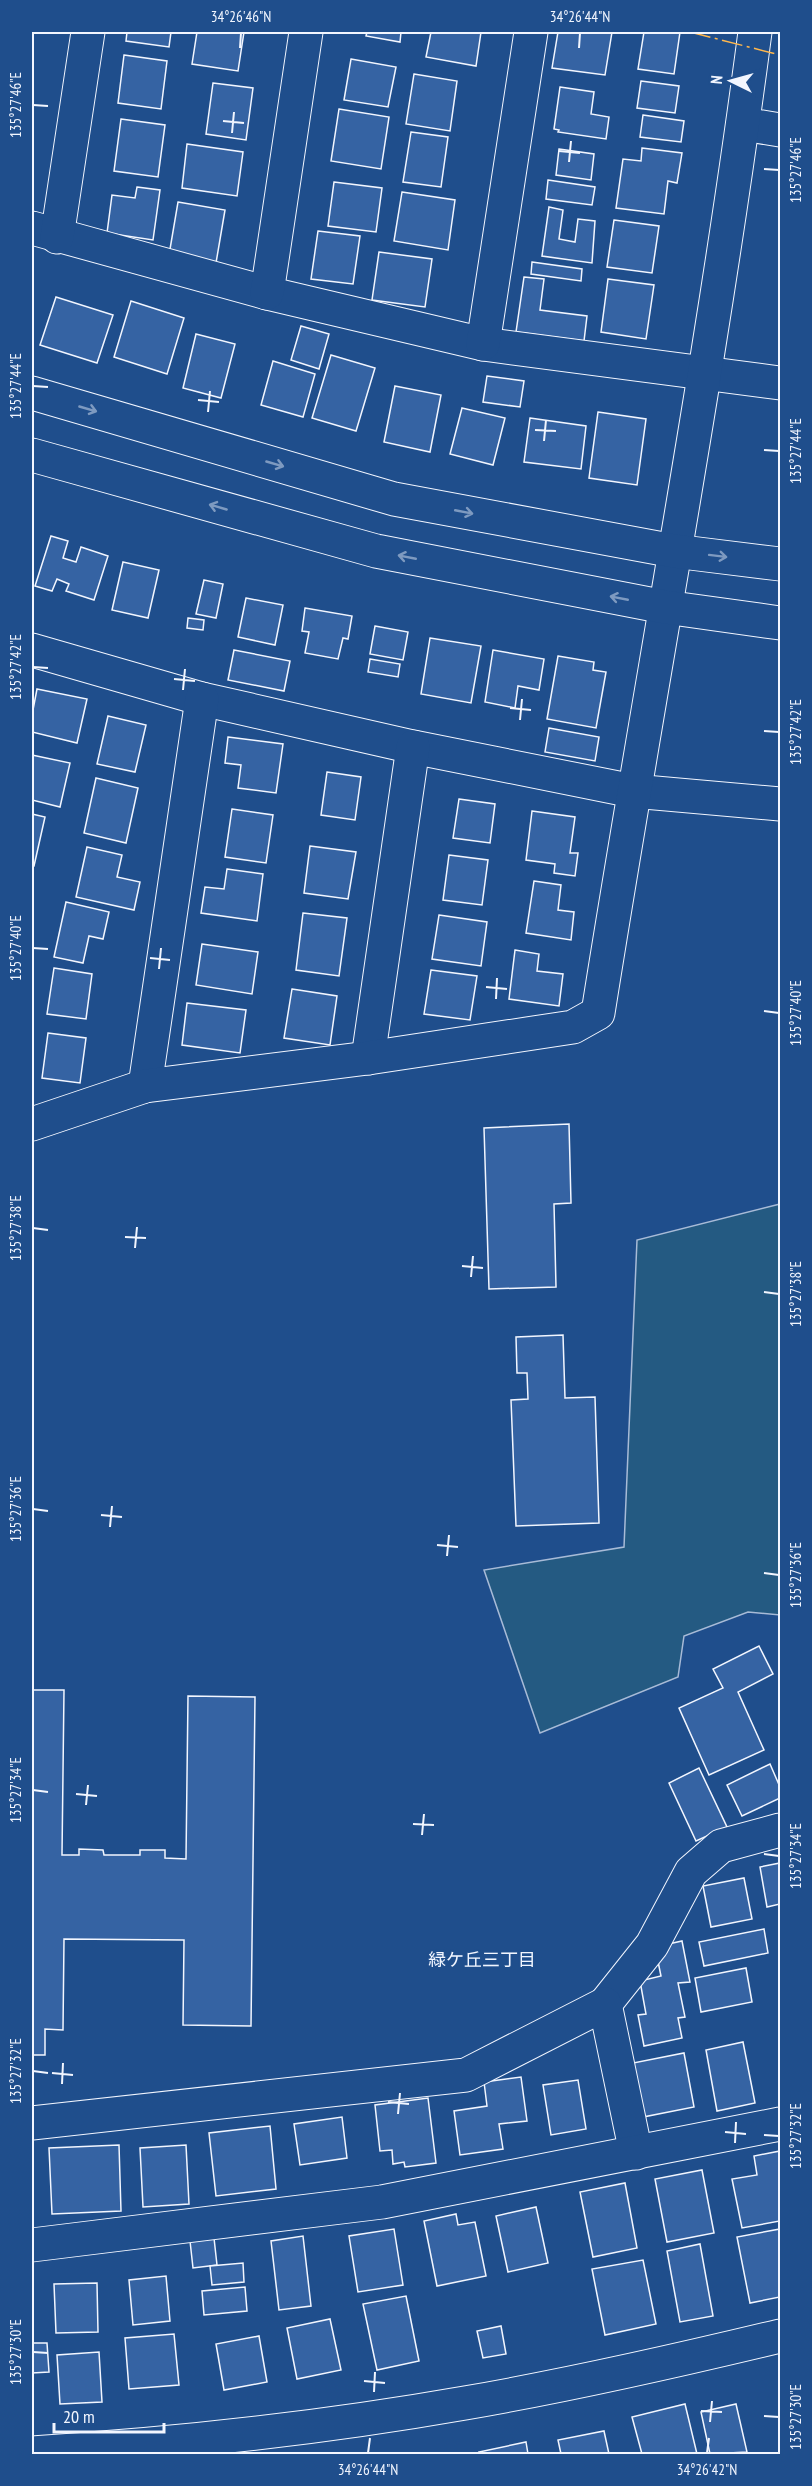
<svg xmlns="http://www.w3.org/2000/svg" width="812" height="2486" viewBox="0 0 812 2486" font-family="'PT Sans Narrow','Noto Sans JP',sans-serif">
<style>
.green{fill:#245a82;stroke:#a8bbd7;stroke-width:1.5}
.building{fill:#3563a3;stroke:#f2f6ff;stroke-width:1.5}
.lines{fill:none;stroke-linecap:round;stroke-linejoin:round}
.street-casing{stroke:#f2f6ff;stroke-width:35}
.secondary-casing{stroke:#f2f6ff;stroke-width:35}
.street{stroke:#1f4e8c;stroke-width:33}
.secondary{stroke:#1f4e8c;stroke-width:33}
.power{stroke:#ffb74d;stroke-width:1.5;stroke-dasharray:21 4.5 3 4.5;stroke-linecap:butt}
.oneway{stroke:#7e9ac0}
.ticks{fill:none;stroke:#f2f6ff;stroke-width:2}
.labels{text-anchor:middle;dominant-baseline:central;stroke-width:4.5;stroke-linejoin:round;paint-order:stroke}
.neighbourhood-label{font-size:18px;fill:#f2f6ff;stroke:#1f4e8c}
.neatline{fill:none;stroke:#f2f6ff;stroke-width:2}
.ticks-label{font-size:15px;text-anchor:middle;fill:#f2f6ff}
</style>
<rect width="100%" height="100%" fill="#1f4e8c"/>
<polygon class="green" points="780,1204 780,1615 748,1612 684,1636 678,1677 540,1733 484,1570 624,1547 637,1240"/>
<g class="building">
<polygon points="127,32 171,32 169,47 126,41"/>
<polygon points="197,32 244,32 238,71 192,64"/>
<polygon points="367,32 401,32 400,42 366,36"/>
<polygon points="431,32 481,32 476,66 426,57"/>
<polygon points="558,32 612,32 605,75 552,68"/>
<polygon points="644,32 680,32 674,74 638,69"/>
<polygon points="124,55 167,61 161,109 118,103"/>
<polygon points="351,59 396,67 388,107 344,100"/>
<polygon points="414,74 457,81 450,131 406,124"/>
<polygon points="641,81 679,86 675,113 637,108"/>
<polygon points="213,83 253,88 246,140 206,134"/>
<polygon points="560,87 594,92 591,114 609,117 606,139 558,132 559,130 554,129"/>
<polygon points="339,109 389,117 381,169 331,161"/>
<polygon points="643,115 684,121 681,142 640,137"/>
<polygon points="121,119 165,125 158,177 114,171"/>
<polygon points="411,132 448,137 441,187 403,182"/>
<polygon points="187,144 243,152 237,196 182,188"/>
<polygon points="642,148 682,153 677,183 668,181 664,214 616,208 623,159 641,161"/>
<polygon points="559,149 594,154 591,180 556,175"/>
<polygon points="548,180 595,187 592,205 546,199"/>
<polygon points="334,182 382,188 376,232 328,226"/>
<polygon points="137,187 160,190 153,240 107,233 112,195 135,198"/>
<polygon points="402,192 455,200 448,250 394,241"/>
<polygon points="178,202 225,210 216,263 169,255"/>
<polygon points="549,207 563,210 559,239 575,242 578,219 595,221 592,263 542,256"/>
<polygon points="614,220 659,226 652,273 607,267"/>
<polygon points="318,231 360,236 353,284 311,279"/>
<polygon points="379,252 432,259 425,307 372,300"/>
<polygon points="532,262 582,269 581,281 531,274"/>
<polygon points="524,277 544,279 540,310 587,316 584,341 516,332"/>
<polygon points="608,279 654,285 646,339 601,332"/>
<polygon points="56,297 113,315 97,363 40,345"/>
<polygon points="131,301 184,318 167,374 114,357"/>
<polygon points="301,326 329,334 319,369 291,360"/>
<polygon points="196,334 235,344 221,398 183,388"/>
<polygon points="331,355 375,368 356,431 312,418"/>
<polygon points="273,361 315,374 303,417 261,405"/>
<polygon points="487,376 524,381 520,407 483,402"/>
<polygon points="395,386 441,395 430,452 384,442"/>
<polygon points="462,408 505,418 493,465 450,454"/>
<polygon points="598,412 646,419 637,485 589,478"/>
<polygon points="530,418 586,426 581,469 524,462"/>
<polygon points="51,536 68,541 63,558 76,562 81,547 108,556 94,600 66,591 69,584 57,579 52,591 35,586"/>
<polygon points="123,562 159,570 148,618 112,610"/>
<polygon points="204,580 223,584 216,618 196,614"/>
<polygon points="246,598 283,605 275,645 238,637"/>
<polygon points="305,608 352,616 348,639 343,638 338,659 305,653 309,632 302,631"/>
<polygon points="188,618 204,620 203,630 187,628"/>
<polygon points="375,626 408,632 403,660 370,654"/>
<polygon points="430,638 481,646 471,703 421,694"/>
<polygon points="234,650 290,661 284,691 228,680"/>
<polygon points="493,650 544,659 539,690 518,686 515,708 485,702"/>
<polygon points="558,656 594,662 593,670 606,672 596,728 547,719"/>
<polygon points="370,659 400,664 398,677 368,672"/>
<polygon points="37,689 87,699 77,743 32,732 32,715"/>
<polygon points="108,716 146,725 135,772 97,764"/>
<polygon points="549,728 599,737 595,761 545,752"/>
<polygon points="228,737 283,744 276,793 238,788 241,765 225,763"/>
<polygon points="32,755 70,763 60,807 32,800"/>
<polygon points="327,772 361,777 355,820 321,815"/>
<polygon points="96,778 138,788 126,843 84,833"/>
<polygon points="459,799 495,804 490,843 453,838"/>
<polygon points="232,809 273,815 266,863 225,857"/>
<polygon points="532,811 575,817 570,853 578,853 575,876 554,873 555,864 526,860"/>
<polygon points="32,814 45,817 34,866 32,866"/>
<polygon points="310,846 356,852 348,899 304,893"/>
<polygon points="87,847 122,855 117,877 140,882 134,910 76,897"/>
<polygon points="449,855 488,860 482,905 443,900"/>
<polygon points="227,869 263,874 257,921 201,913 205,887 224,889"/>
<polygon points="534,881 561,885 558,910 574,912 571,940 526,933"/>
<polygon points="66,902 109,912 103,939 89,936 83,963 54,957"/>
<polygon points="303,913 347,918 339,976 296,970"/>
<polygon points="439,915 487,922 481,966 432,959"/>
<polygon points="202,944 258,952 252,994 196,985"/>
<polygon points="515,950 539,954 537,971 563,974 559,1006 509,999"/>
<polygon points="54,968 92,974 86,1019 47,1014"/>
<polygon points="431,970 477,976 470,1020 424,1014"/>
<polygon points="292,989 337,996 330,1045 284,1038"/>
<polygon points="187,1003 246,1010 240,1053 182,1045"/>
<polygon points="48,1033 86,1038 80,1083 42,1078"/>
<polygon points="569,1124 571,1203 554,1204 556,1287 489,1289 484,1128"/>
<polygon points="563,1335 565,1398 595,1397 599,1523 516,1526 511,1400 528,1399 527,1373 517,1373 516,1337"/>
<polygon points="759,1646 773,1674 738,1692 764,1750 709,1775 679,1708 723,1688 713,1669"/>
<polygon points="32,1690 64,1690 62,1855 79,1855 79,1849 103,1850 104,1855 140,1855 140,1850 165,1850 165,1858 186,1859 188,1696 255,1697 251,2026 183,2025 184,1940 64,1939 63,2030 45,2029 45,2055 32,2055"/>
<polygon points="770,1764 780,1787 780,1798 742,1816 727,1785"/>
<polygon points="699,1768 727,1827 696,1841 669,1783"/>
<polygon points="780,1863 780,1904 767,1907 760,1867"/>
<polygon points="744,1878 752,1919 711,1927 703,1886"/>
<polygon points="764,1929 768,1953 704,1966 699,1942"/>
<polygon points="682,1941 690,1982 678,1983 685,2017 678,2018 682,2038 644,2046 638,2015 646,2014 640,1981 661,1976 655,1947"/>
<polygon points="746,1968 752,2002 701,2012 695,1978"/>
<polygon points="743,2042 755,2103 717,2111 706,2050"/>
<polygon points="684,2053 694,2107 643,2117 633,2063"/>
<polygon points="521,2077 527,2121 499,2124 503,2149 460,2155 454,2111 487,2106 484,2082"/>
<polygon points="578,2080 586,2129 551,2135 543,2085"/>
<polygon points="428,2098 436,2163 405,2167 404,2162 393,2164 392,2150 380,2151 375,2105"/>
<polygon points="342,2117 347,2158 300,2165 294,2124"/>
<polygon points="270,2126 276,2189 216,2196 209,2133"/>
<polygon points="119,2145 121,2211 52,2214 49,2148"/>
<polygon points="186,2145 189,2204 143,2207 140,2148"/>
<polygon points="780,2151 780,2221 742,2228 732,2179 757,2175 754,2156"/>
<polygon points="702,2170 714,2233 667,2242 655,2179"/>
<polygon points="625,2183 637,2248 593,2257 580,2192"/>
<polygon points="536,2207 548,2263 508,2272 496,2216"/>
<polygon points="456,2214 458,2225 475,2222 486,2276 437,2286 424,2221"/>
<polygon points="394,2229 403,2285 358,2292 349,2236"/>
<polygon points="780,2229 780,2297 750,2303 737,2237"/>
<polygon points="303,2236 311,2306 279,2310 271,2241"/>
<polygon points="214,2238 217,2265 193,2268 190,2241"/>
<polygon points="700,2244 713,2316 680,2322 667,2251"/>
<polygon points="643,2260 656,2324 605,2335 592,2269"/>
<polygon points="243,2263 244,2282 212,2285 210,2266"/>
<polygon points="166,2276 170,2321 133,2325 129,2280"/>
<polygon points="97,2283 98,2332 56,2333 54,2284"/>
<polygon points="245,2287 247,2311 204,2315 202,2291"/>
<polygon points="406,2296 419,2361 377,2370 363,2304"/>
<polygon points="330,2319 341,2370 297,2379 287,2328"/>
<polygon points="501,2326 506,2354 483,2358 477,2331"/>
<polygon points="174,2334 179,2385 129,2389 125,2338"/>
<polygon points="259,2336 267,2382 224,2390 216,2344"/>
<polygon points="32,2343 47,2343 49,2372 32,2373"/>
<polygon points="99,2352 102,2402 60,2404 57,2355"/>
<polygon points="685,2404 697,2454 642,2454 632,2417"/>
<polygon points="736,2404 747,2452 710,2454 701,2412"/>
<polygon points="604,2431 609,2454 561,2454 558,2440"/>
<polygon points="526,2442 528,2454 480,2454 479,2452"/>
</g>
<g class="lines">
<defs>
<g id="street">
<polyline points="743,124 780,130"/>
<polyline points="32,228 267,293 483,344 780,383"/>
<polyline points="57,237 88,32"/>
<polyline points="267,293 306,32"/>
<polyline points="483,344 531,32"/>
<polyline points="32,650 202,699 413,747 633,791 780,804"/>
<polyline points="368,1058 413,747"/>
<polyline points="145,1086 202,699"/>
<path d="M32 1124 145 1086 368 1058 573 1027 598 1013C650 685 712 360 755 32"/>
<polyline points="605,2004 652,1945 691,1872 721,1846 780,1830"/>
<polyline points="32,2123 466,2075 605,2004 636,2153"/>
<polyline points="32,2245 382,2202 780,2124"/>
<path d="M32 2453C176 2444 322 2428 465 2403 571 2385 676 2361 780 2336"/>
</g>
<g id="secondary">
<polyline points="32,393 394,499 674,551 780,564"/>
<polyline points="32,455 376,551 665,607 780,623"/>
</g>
</defs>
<use href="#street" class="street-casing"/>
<use href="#secondary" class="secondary-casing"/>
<use href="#street" class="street"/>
<use href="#secondary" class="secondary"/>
<polyline class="power" points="690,32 780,55"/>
</g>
<defs><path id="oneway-shaft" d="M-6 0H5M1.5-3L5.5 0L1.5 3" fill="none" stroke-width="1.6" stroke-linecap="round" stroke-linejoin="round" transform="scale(1.5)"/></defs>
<g class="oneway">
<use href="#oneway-shaft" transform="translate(88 409) rotate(16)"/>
<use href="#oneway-shaft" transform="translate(275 464) rotate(16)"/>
<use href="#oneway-shaft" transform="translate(218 507) rotate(-164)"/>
<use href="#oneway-shaft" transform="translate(464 512) rotate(11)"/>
<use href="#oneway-shaft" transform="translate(718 556) rotate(7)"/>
<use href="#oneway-shaft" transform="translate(407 557) rotate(-169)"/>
<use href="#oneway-shaft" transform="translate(619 598) rotate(-169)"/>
</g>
<path class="ticks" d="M240 48 241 33M579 48 580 33M33 105 48 106M223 121 244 123M232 133 234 112M559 151 580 153M569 162 571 141M764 169 779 170M33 386 48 387M198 400 219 402M208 412 210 391M535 430 556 431M544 441 546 420M764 450 779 451M33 667 48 668M174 679 195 681M183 690 185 669M510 708 531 710M520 720 522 699M764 731 779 732M33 948 48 949M150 958 170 960M159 969 161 948M486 987 507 989M496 999 497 978M764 1011 779 1013M33 1228 48 1230M125 1237 146 1238M135 1248 137 1227M462 1266 483 1268M471 1277 473 1256M764 1292 779 1294M33 1509 48 1511M101 1515 122 1517M110 1527 112 1506M437 1545 458 1547M447 1556 449 1535M764 1573 779 1575M33 1790 48 1792M76 1794 97 1796M86 1805 88 1785M413 1824 434 1825M422 1835 424 1814M764 1854 779 1856M33 2071 48 2073M52 2073 73 2075M62 2084 63 2063M388 2102 409 2104M398 2114 400 2093M725 2132 746 2134M764 2135 779 2136M735 2143 736 2122M33 2352 48 2353M364 2381 385 2383M374 2392 375 2372M701 2411 722 2412M764 2416 779 2417M710 2422 712 2401M368 2453 370 2438M707 2453 709 2438"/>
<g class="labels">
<g class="neighbourhood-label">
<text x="482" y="1959">緑ケ丘三丁目</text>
</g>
</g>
<rect width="812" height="2486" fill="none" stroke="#1f4e8c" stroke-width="66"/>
<g transform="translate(731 81) rotate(275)" stroke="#1f4e8c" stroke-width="4.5" paint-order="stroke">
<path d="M0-4.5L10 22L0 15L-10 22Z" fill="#f2f6ff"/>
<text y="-9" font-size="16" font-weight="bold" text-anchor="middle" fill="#f2f6ff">N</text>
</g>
<path d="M54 2423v9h110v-9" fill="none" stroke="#f2f6ff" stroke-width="3"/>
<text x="63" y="2423" font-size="18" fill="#f2f6ff" stroke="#1f4e8c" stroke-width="4.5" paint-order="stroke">20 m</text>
<rect x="33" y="33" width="746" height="2420" class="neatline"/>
<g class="ticks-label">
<text x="241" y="22">34°26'46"N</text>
<text x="580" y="22">34°26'44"N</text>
<text transform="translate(16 105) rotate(-90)" y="5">135°27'46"E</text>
<text transform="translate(796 170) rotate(-90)" y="5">135°27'46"E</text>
<text transform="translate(16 386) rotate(-90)" y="5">135°27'44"E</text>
<text transform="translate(796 451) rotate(-90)" y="5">135°27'44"E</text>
<text transform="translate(16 667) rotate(-90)" y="5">135°27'42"E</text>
<text transform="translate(796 732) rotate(-90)" y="5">135°27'42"E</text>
<text transform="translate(16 948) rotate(-90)" y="5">135°27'40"E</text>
<text transform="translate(796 1013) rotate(-90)" y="5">135°27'40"E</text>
<text transform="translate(16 1228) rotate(-90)" y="5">135°27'38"E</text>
<text transform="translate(796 1294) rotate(-90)" y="5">135°27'38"E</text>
<text transform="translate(16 1509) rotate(-90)" y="5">135°27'36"E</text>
<text transform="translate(796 1575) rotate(-90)" y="5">135°27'36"E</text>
<text transform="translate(16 1790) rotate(-90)" y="5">135°27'34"E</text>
<text transform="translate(796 1856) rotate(-90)" y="5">135°27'34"E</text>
<text transform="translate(16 2071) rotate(-90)" y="5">135°27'32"E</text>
<text transform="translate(796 2136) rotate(-90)" y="5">135°27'32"E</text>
<text transform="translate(16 2352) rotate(-90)" y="5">135°27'30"E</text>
<text transform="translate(796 2417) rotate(-90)" y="5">135°27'30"E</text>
<text x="368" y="2475">34°26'44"N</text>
<text x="707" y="2475">34°26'42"N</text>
</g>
</svg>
